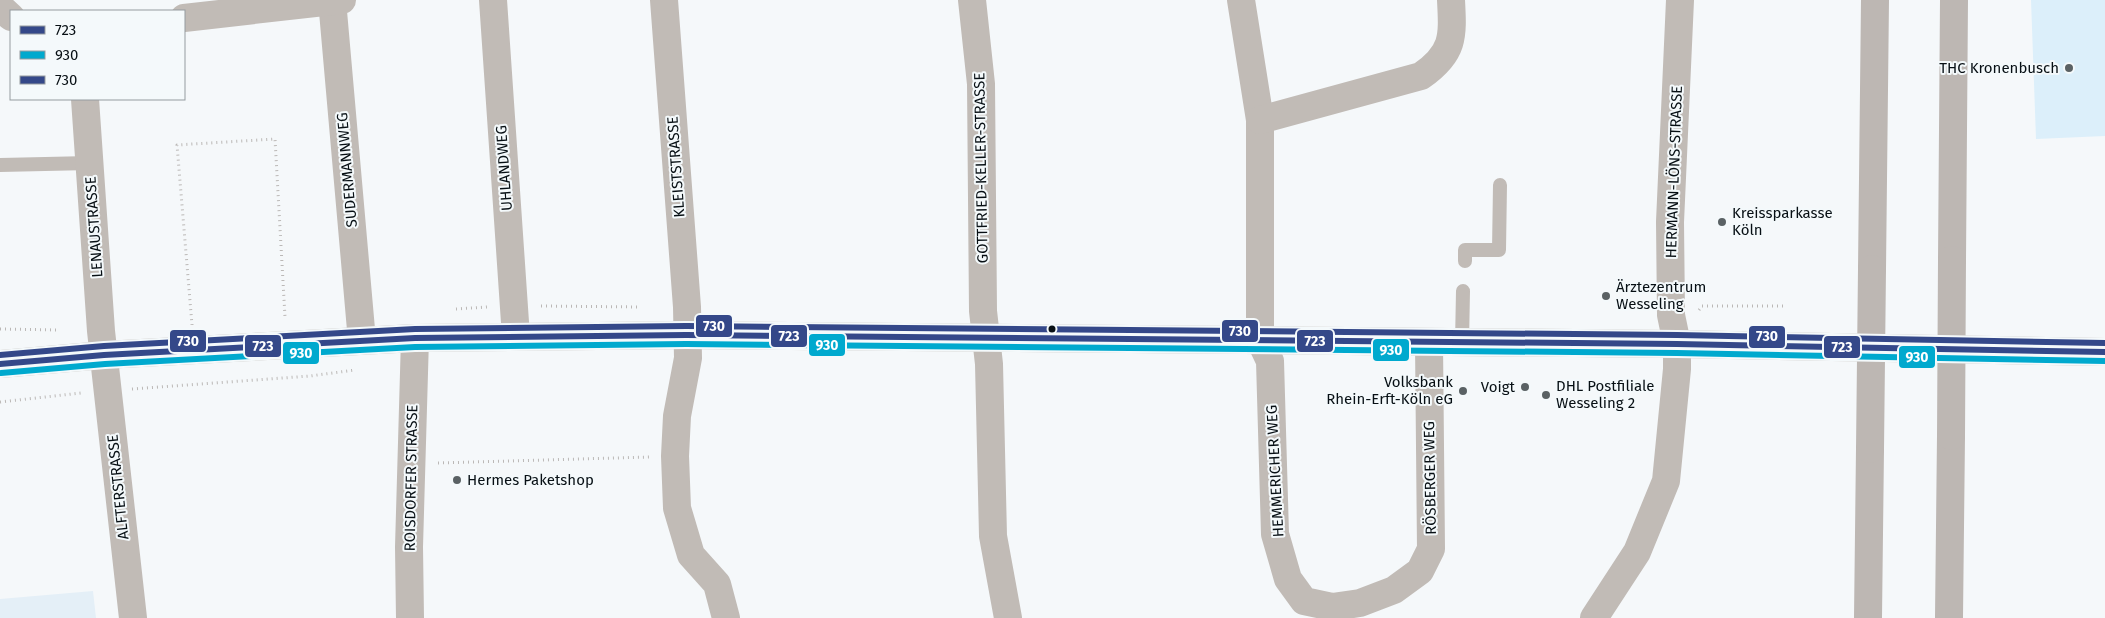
<svg xmlns="http://www.w3.org/2000/svg" width="2105" height="618" viewBox="0 0 2105 618" font-family="'Fira Sans',sans-serif">
<style>
.built{fill:#e4eff7}
.green{fill:#dceffa}
.lines{fill:none;stroke-linecap:round;stroke-linejoin:round}
.path{stroke:#bbb8b6;stroke-width:3;stroke-dasharray:1 4;stroke-linecap:butt}
.service{stroke:#c1bbb6;stroke-width:14}
.minor{stroke:#c1bbb6;stroke-width:28}
.tertiary{stroke:#c1bbb6;stroke-width:28}
.motorway{stroke:#bdb7b3;stroke-width:28}
.motorway-bridge{stroke:#bdb7b3;stroke-width:28}
.bus-1-casing{stroke:#f4f9fb;stroke-width:10}
.bus-2-casing{stroke:#f4f9fb;stroke-width:10}
.bus-3-casing{stroke:#f4f9fb;stroke-width:10}
.bus-1{stroke:#344889;stroke-width:6}
.bus-2{stroke:#00a9ce;stroke-width:6}
.bus-3{stroke:#344889;stroke-width:6}
.poi-dot{fill:#5a6164;stroke:#f4f9fb;stroke-width:2}
.bus-dot{fill:#070f14;stroke:#f4f9fb;stroke-width:2}
.labels{text-anchor:middle;dominant-baseline:central;stroke-width:4;stroke-linejoin:round;paint-order:stroke}
.poi-label{font-size:15px;fill:#070f14;stroke:#f4f9fb;text-anchor:start}
.street-label{font-size:15px;fill:#070f14;stroke:#f4f9fb}
.line-badge{stroke:#f4f9fb;stroke-width:2}
.badge-label{font-size:14px;text-anchor:middle;font-weight:bold;fill:#fff}
</style>
<rect width="100%" height="100%" fill="#f5f8fa"/>
<polygon class="built" points="93,591 96,618 0,618 0,599"/>
<polygon class="green" points="2031,0 2105,0 2105,136 2036,139"/>
<g class="lines">
<g class="path">
<polyline points="541,306 640,307"/>
<polyline points="456,309 487,307"/>
<polyline points="1699,310 1702,306 1785,306"/>
<polyline points="192,325 177,145 275,139 285,317"/>
<polyline points="0,329 58,330"/>
<polyline points="132,389 310,376 355,370"/>
<polyline points="0,402 81,393"/>
<polyline points="438,463 650,457"/>
</g>
<g class="service">
<polyline points="0,165 90,163"/>
<polyline points="1465,261 1465,250 1499,250 1500,185"/>
<polyline points="1462,343 1463,291"/>
</g>
<g class="minor">
<polyline points="332,0 362,341"/>
<polyline points="493,0 516,337"/>
<polyline points="664,0 687,307 688,358 677,416 675,456 677,508 691,555 717,584 726,618"/>
<polyline points="972,0 981,84 983,311 989,364 993,536 1008,618"/>
<polyline points="1241,0 1260,120 1260,340 1270,361 1275,534 1288,579 1304,601 1332,607 1360,603 1394,590 1420,571 1431,549 1429,343"/>
<polyline points="0,7 11,17"/>
<polyline points="184,18 342,0"/>
<polyline points="85,99 101,331 133,618"/>
<path d="M1260 120 1421 76C1454 53 1453 37 1451 0"/>
<polyline points="410,618 409,547 415,338"/>
<polyline points="1594,618 1637,552 1666,481 1677,369 1677,344 1671,315 1670,222 1680,0"/>
</g>
<polyline class="tertiary" points="0,364 104,355 415,338 686,335 1677,344 2105,352"/>
<g class="motorway">
<polyline points="1952,260 1954,0"/>
<polyline points="1872,269 1875,0"/>
<polyline points="1868,618 1870,449"/>
<polyline points="1949,618 1951,436"/>
</g>
<g class="motorway-bridge">
<polyline points="1951,436 1952,260"/>
<polyline points="1870,449 1872,269"/>
</g>
<defs>
<polyline id="bus-1" points="0,364 104,355 415,338 686,335 1677,344 2105,352"/>
<polyline id="bus-2" points="1,373 105,364 415,347 686,344 1677,353 2105,361"/>
<polyline id="bus-3" points="0,355 104,346 415,329 686,326 1677,335 2105,343"/>
</defs>
<use href="#bus-1" class="bus-1-casing"/>
<use href="#bus-2" class="bus-2-casing"/>
<use href="#bus-3" class="bus-3-casing"/>
<use href="#bus-1" class="bus-1"/>
<use href="#bus-2" class="bus-2"/>
<use href="#bus-3" class="bus-3"/>
</g>
<g class="poi-dot">
<circle cx="2069" cy="68" r="5"/>
<circle cx="1722" cy="222" r="5"/>
<circle cx="1606" cy="296" r="5"/>
<circle cx="1525" cy="387" r="5"/>
<circle cx="1463" cy="391" r="5"/>
<circle cx="1546" cy="395" r="5"/>
<circle cx="457" cy="480" r="5"/>
</g>
<circle class="bus-dot" cx="1052" cy="329" r="4.5"/>
<g class="labels">
<g class="poi-label">
<text x="2059" y="68" text-anchor="end">THC Kronenbusch</text>
<text x="1732" y="213">Kreissparkasse<tspan x="1732" dy="17">Köln</tspan></text>
<text x="1616" y="287">Ärztezentrum<tspan x="1616" dy="17">Wesseling</tspan></text>
<text x="1453" y="382" text-anchor="end">Volksbank<tspan x="1453" dy="17">Rhein-Erft-Köln eG</tspan></text>
<text x="1556" y="386">DHL Postfiliale<tspan x="1556" dy="17">Wesseling 2</tspan></text>
<text x="1515" y="387" text-anchor="end">Voigt</text>
<text x="467" y="480">Hermes Paketshop</text>
</g>
<g class="street-label">
<text transform="translate(676 167) rotate(-94)">KLEISTSTRASSE</text>
<text transform="translate(504 168) rotate(-94)">UHLANDWEG</text>
<text transform="translate(981 168) rotate(-91)">GOTTFRIED-KELLER-STRASSE</text>
<text transform="translate(347 170) rotate(-95)">SUDERMANNWEG</text>
<text transform="translate(1674 172) rotate(-88)">HERMANN-LÖNS-STRASSE</text>
<text transform="translate(94 227) rotate(-94)">LENAUSTRASSE</text>
<text transform="translate(1275 471) rotate(-93)">HEMMERICHER WEG</text>
<text transform="translate(411 478) rotate(-89)">ROISDORFER STRASSE</text>
<text transform="translate(1430 478) rotate(-91)">RÖSBERGER WEG</text>
<text transform="translate(118 487) rotate(-96)">ALFTERSTRASSE</text>
</g>
</g>
<g class="line-badge">
<rect x="695" y="314" width="38" height="24" rx="5" fill="#344889"/>
<rect x="1221" y="319" width="38" height="24" rx="5" fill="#344889"/>
<rect x="770" y="324" width="38" height="24" rx="5" fill="#344889"/>
<rect x="1748" y="325" width="38" height="24" rx="5" fill="#344889"/>
<rect x="1296" y="329" width="38" height="24" rx="5" fill="#344889"/>
<rect x="169" y="329" width="38" height="24" rx="5" fill="#344889"/>
<rect x="808" y="333" width="38" height="24" rx="5" fill="#00a9ce"/>
<rect x="244" y="334" width="38" height="24" rx="5" fill="#344889"/>
<rect x="1823" y="335" width="38" height="24" rx="5" fill="#344889"/>
<rect x="1372" y="338" width="38" height="24" rx="5" fill="#00a9ce"/>
<rect x="282" y="341" width="38" height="24" rx="5" fill="#00a9ce"/>
<rect x="1898" y="345" width="38" height="24" rx="5" fill="#00a9ce"/>
</g>
<g class="badge-label">
<text x="714" y="331">730</text>
<text x="1240" y="336">730</text>
<text x="789" y="341">723</text>
<text x="1767" y="341">730</text>
<text x="1315" y="346">723</text>
<text x="188" y="346">730</text>
<text x="827" y="350">930</text>
<text x="263" y="351">723</text>
<text x="1842" y="352">723</text>
<text x="1391" y="355">930</text>
<text x="301" y="358">930</text>
<text x="1917" y="362">930</text>
</g>
<rect x="10" y="10" width="175" height="90" fill="#f4f9fb" stroke="#959b9f"/>
<rect x="20" y="26" width="25" height="8" fill="#344889" stroke="#959b9f"/>
<text x="55" y="35" font-size="15" fill="#070f14">723</text>
<rect x="20" y="51" width="25" height="8" fill="#00a9ce" stroke="#959b9f"/>
<text x="55" y="60" font-size="15" fill="#070f14">930</text>
<rect x="20" y="76" width="25" height="8" fill="#344889" stroke="#959b9f"/>
<text x="55" y="85" font-size="15" fill="#070f14">730</text>
</svg>
